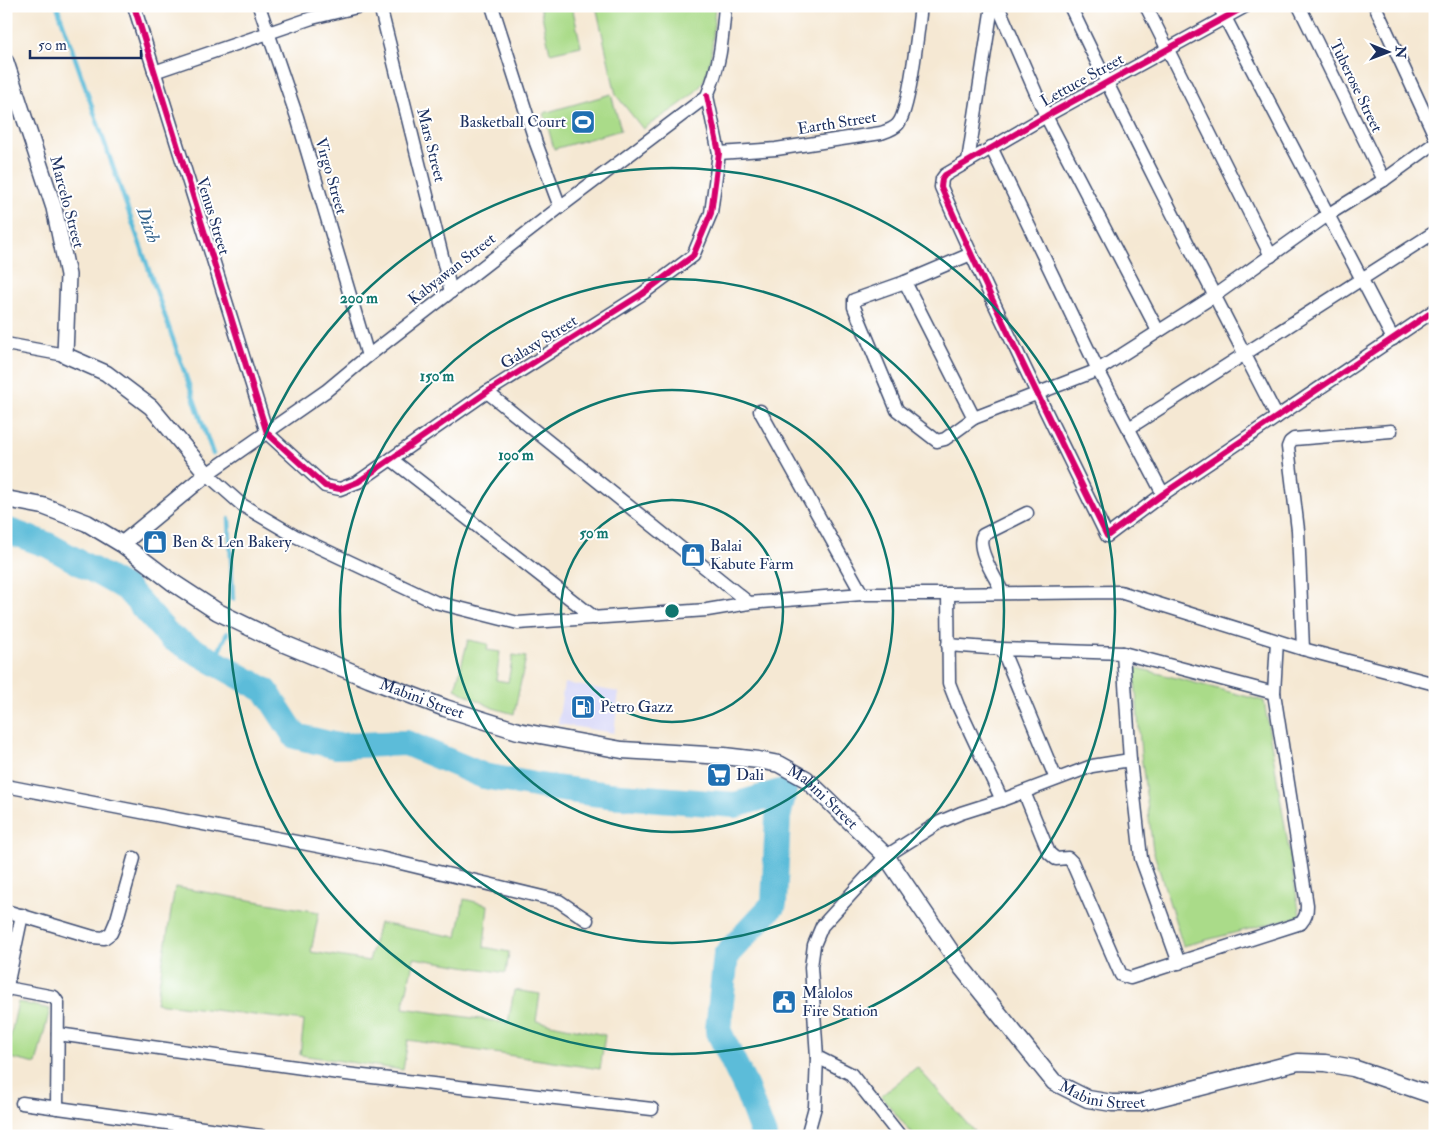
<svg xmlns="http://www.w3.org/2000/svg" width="1441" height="1142" viewBox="0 0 1441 1142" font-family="'IM FELL Double Pica',serif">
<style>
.built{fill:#d7d7f8}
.green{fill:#aadb89;stroke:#628574}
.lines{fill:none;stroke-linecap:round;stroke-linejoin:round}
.stream{stroke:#5bbcd9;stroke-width:4.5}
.river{stroke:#5bbcd9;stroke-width:26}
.minor-casing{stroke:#3c4b70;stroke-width:15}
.tertiary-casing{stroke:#3c4b70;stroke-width:18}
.secondary-casing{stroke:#3c4b70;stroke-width:19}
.minor{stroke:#fff;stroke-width:12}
.tertiary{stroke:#fff;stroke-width:15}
.secondary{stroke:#fff;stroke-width:16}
.cycleway-casing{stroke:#fff;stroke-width:9}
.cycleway{stroke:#d6006c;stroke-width:6}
.ring{fill:none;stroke:#0f766e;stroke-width:2.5}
.labels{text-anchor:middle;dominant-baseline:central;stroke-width:4;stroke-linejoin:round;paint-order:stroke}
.street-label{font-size:16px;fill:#1b2f5e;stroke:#fff}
.poi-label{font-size:16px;fill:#1b2f5e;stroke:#fff;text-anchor:start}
.water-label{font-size:18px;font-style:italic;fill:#316089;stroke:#fff}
.centre{fill:#0f766e;stroke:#fff;stroke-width:2.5}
.ring-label{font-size:15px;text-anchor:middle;font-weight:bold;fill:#0f766e;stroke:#fff;stroke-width:4;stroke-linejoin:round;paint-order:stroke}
</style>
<rect width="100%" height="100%" fill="#fff"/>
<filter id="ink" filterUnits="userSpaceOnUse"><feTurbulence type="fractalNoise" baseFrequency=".02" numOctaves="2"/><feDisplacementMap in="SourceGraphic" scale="10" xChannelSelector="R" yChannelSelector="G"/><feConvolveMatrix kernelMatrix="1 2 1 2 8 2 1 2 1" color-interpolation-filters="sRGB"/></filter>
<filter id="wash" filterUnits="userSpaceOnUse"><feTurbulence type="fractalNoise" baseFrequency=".0096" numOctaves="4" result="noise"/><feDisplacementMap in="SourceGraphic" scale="20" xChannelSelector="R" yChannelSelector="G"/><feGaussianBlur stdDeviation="1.12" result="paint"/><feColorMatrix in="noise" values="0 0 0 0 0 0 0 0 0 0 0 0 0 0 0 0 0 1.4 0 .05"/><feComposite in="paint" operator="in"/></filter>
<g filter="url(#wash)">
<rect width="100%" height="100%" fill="#f5e8d3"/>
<polygon class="built" points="564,683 619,692 614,733 558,724"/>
<g class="green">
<polygon points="540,6 572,6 581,46 550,53"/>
<path d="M596 6H715C713 30 714 75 696 91 681 106 660 117 643 129L616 95Z"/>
<polygon points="611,94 621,130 554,149 544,113"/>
<polygon points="468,640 488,644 487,650 500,652 496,680 508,682 513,655 526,657 514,714 493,708 455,689"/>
<polygon points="1134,667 1264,701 1300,916 1183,946 1153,850 1141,754"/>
<polygon points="175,887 319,912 311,952 369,961 379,923 457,937 464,899 488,905 484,947 509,952 506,973 414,958 403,1008 508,1023 514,990 540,994 536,1021 605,1035 600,1069 408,1040 403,1070 300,1055 304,1021 156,1003"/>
<polygon points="18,1002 50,1009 36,1064 6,1057"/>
<polygon points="917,1067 978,1136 914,1136 881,1096"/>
</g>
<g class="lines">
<g class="stream">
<polyline points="57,6 213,454"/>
<polyline points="229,519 233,599"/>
<polyline points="214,662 227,633"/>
</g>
<polyline class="river" points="6,530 48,545 127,589 170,637 266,691 295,736 337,746 406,743 484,776 546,787 608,795 735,805 784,791 778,817 774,904 726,955 718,1030 746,1088 764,1136"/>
</g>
</g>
<g filter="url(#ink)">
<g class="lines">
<defs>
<g id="minor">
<polyline points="134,6 267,433 325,486 340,489 358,482 487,392 642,294 693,256 711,213 719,153 707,96"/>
<polyline points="259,6 297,117 368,356"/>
<polyline points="380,6 451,292"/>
<polyline points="492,6 536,143 560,207"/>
<path d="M725 6C722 41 721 62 707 96L560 207 368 356 326 391 207 474 242 505 295 536 435 602 518 623 707 610 749 603 862 594"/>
<polyline points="998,6 1046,116 1158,331"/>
<path d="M1070 6C1136 145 1207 281 1277 417"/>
<polyline points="1146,6 1271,256"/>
<polyline points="1219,6 1393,339"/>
<path d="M1246 6 1046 116 945 175 942 179 941 187C993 305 1050 420 1107 536L1163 494 1435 310"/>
<polyline points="1299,6 1384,180"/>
<polyline points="1375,6 1435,136"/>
<polyline points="154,72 312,18 361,6"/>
<polyline points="6,107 17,100"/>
<polyline points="991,147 1098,370 1163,494"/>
<path d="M719 153 776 149 881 133C887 131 894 129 898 124 910 110 918 29 921 6"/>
<polyline points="968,161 992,6"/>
<polyline points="971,254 905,282 854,300 854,307 897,410 937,441 945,439 974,418 1098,370 1214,296 1329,214 1384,180 1435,143"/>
<polyline points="905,282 974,418"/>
<polyline points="6,344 65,355"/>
<polyline points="487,392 749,603"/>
<polyline points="760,411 862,594 948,594 949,683 958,706 1002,800"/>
<polyline points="1129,428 1435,232"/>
<polyline points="391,459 595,618"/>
<path d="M1003 593C996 579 975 548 983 535L1027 513"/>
<polyline points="948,594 1120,592 1303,649 1435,684"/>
<polyline points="948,645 1002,649"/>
<polyline points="1303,649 1298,530 1288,447 1290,442 1294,439 1391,431"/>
<polyline points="1123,653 1130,760 1141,858 1179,963"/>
<polyline points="1274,693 1277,641"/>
<polyline points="6,786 380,858 559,901 587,920"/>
<path d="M1024 792 1049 853 1056 859 1068 858 1072 862 1121 975 1130 978 1301 923C1306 917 1307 913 1307 905L1274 693 1123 653 1002 649 1056 779"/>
<polyline points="6,911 93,937 104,938 111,933 117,919 134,858"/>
<polyline points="7,988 49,996 54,997 58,1003 57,1108"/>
<polyline points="6,991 22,915"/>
<polyline points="58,1034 346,1074 652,1109"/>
<polyline points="817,1057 851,1074 900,1136"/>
<polyline points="22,1103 261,1136"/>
<polyline points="807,1136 815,1107 817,1057 811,967 814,945 822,926 886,856 940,822 961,813 1002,800 1092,766 1130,760"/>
</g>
<polyline id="tertiary" points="6,62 54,208 68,275 65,355 106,373 151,407 207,474 122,544"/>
<g id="secondary">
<path id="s1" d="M6 499 43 506 87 523 122 544 172 582 218 612 282 643 369 679 445 708 518 731 622 750 724 756 758 760 779 764 806 779 886 856 962 968 1054 1082 1088 1099 1112 1103H1139L1298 1062 1325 1063 1353 1068 1435 1096"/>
</g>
</defs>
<use href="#minor" class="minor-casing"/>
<use href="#tertiary" class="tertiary-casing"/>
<use href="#secondary" class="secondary-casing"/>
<use href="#minor" class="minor"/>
<use href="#tertiary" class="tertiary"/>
<use href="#secondary" class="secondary"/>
<defs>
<g id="cycleway">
<polyline points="134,6 267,433 325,486 340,489 358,482 487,392 642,294 693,256 711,213 719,153 707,96"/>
<path d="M1246 6 1046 116 945 175 942 179 941 187C993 305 1050 420 1107 536L1163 494 1435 310"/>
</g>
</defs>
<use href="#cycleway" class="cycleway-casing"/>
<use href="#cycleway" class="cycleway"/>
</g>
</g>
<g class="ring">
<circle cx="672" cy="611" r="111"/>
<circle cx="672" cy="611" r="221"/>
<circle cx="672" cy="611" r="332"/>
<circle cx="672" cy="611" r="443"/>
</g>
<defs>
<symbol id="stadium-square" viewBox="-11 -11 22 22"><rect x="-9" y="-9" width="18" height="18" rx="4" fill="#1f6fb2" stroke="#fff"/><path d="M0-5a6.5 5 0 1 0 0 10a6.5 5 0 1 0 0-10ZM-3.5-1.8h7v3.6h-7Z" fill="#fff"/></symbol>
<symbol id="shop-square" viewBox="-11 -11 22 22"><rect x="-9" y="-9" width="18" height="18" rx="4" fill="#1f6fb2" stroke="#fff"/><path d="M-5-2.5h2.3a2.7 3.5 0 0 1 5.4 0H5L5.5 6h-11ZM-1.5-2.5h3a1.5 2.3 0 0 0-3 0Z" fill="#fff"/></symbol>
<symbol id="fuel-square" viewBox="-11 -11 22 22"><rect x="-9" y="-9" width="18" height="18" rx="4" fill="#1f6fb2" stroke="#fff"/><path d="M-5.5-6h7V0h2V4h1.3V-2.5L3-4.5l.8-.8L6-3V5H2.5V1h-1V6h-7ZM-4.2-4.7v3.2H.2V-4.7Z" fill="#fff"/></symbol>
<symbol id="supermarket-square" viewBox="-11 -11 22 22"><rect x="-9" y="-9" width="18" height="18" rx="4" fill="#1f6fb2" stroke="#fff"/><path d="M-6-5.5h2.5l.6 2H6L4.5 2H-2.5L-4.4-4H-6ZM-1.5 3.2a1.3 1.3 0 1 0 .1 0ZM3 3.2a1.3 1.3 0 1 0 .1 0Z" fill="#fff"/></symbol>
<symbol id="civic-square" viewBox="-11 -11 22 22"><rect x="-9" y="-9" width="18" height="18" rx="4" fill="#1f6fb2" stroke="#fff"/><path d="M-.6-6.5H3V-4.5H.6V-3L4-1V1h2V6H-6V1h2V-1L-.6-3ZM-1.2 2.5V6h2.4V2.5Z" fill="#fff"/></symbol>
</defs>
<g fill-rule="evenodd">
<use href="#stadium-square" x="569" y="108" width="28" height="28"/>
<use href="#shop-square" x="141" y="528" width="28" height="28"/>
<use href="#shop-square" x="679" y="541" width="28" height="28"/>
<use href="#fuel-square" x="569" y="693" width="28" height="28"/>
<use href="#supermarket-square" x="705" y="761" width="28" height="28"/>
<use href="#civic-square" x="770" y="988" width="28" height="28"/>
</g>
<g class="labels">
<g class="street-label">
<text transform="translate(1082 80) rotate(-29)">Lettuce Street</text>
<text transform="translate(1356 86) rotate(64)">Tuberose Street</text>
<text transform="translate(837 123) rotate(-9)">Earth Street</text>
<text transform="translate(431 145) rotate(76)">Mars Street</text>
<text transform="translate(331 176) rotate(74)">Virgo Street</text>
<text transform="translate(67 202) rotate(75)">Marcelo Street</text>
<text transform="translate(213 216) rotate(73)">Venus Street</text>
<text transform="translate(452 269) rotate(-38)">Kabyawan Street</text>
<text transform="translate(539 342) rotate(-32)">Galaxy Street</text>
<text stroke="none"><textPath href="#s1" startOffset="465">Mabini Street</textPath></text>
<text stroke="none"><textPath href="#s1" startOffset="885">Mabini Street</textPath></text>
<text stroke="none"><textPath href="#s1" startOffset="1305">Mabini Street</textPath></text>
</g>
<g class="poi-label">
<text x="566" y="122" text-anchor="end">Basketball Court</text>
<text x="172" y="542">Ben &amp; Len Bakery</text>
<text x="710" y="546">Balai<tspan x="710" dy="18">Kabute Farm</tspan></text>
<text x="600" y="707">Petro Gazz</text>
<text x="736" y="775">Dali</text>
<text x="802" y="993">Malolos<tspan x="802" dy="18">Fire Station</tspan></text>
</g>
<g class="water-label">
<text transform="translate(148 225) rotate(71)">Ditch</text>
</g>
</g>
<circle cx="672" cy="611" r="8" class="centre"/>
<g class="ring-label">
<text x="359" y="303">200 m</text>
<text x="437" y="381">150 m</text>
<text x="516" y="460">100 m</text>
<text x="594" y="538">50 m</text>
</g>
<rect width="1441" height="1142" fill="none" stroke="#fff" stroke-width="25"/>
<g transform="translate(1388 52) rotate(91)" stroke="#ffffff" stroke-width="4" paint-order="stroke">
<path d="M0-4L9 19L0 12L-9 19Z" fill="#1b2f5e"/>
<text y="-8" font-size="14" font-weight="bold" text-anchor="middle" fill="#1b2f5e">N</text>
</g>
<path d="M30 50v8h111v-8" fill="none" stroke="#1b2f5e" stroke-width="2.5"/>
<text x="38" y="50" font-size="15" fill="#1b2f5e" stroke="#ffffff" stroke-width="4" paint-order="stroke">50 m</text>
</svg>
